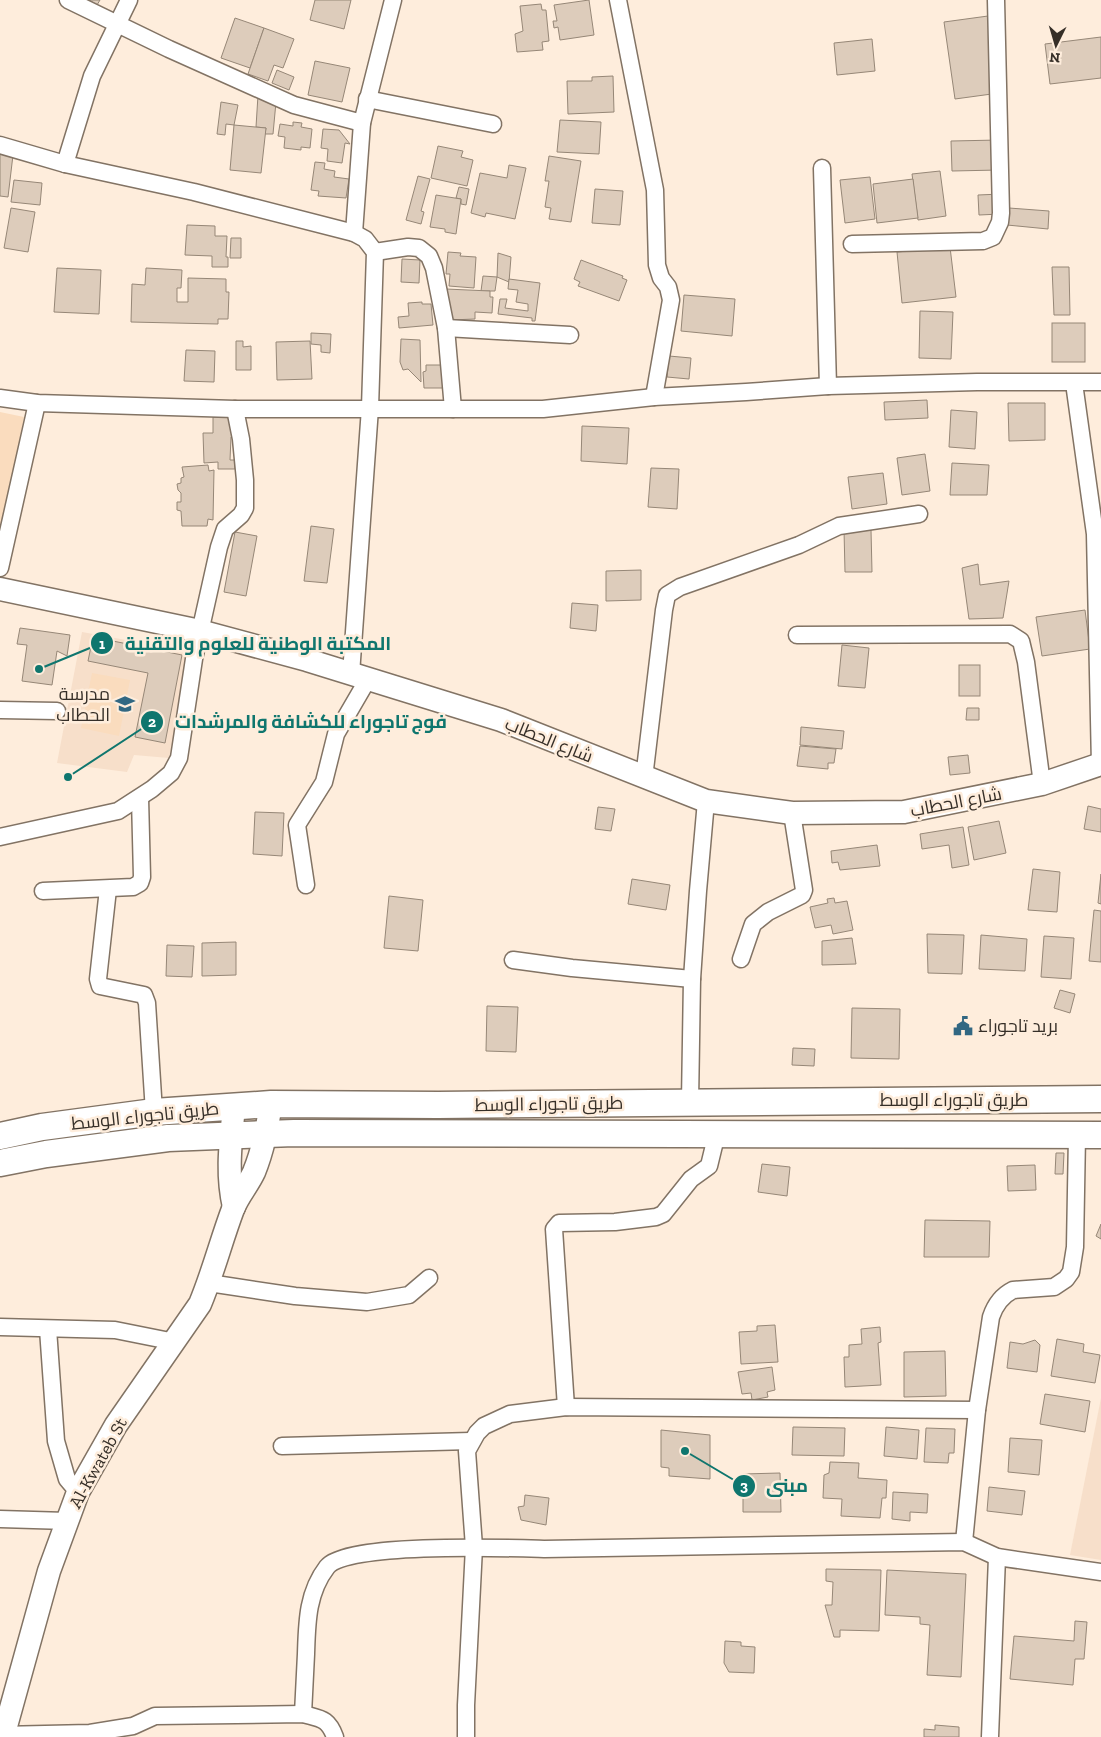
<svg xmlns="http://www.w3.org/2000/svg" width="1101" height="1737" viewBox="0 0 1101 1737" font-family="'Zilla Slab',Cairo,serif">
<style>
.built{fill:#f7dfca}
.green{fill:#fadcbe}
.building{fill:#dcb;stroke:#968777}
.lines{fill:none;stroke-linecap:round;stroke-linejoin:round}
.street-casing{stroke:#827364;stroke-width:19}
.secondary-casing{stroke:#827364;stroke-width:25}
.primary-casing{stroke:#827364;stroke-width:29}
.street{stroke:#fff;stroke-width:16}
.secondary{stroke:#fff;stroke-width:22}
.primary{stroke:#fff;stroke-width:26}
.labels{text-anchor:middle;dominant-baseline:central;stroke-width:5;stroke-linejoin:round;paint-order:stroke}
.poi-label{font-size:18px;fill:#362f28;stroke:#feeddc;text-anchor:end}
.street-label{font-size:18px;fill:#362f28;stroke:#feeddc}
.leader{fill:none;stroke:#0f766e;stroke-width:2}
.callout-dot{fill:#0f766e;stroke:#feeddc;stroke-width:2}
.mark-label{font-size:15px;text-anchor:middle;font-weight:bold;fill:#fff}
.callout-label{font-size:19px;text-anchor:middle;font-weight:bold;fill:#0f766e;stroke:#feeddc;stroke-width:5;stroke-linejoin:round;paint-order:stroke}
</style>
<rect width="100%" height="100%" fill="#feeddc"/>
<g class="built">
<polygon points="82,632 192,652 169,758 134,755 127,772 57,763"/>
<polygon points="1101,1398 1101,1560 1070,1555"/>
</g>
<g class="green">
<polygon points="0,412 24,417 0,542"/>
<polygon points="92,673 130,680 119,736 81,728"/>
</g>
<g class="building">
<polygon points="89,0 100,0 97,5"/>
<polygon points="315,0 351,0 344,29 310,20"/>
<polygon points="589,0 594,35 560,40 558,27 554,28 553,21 557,21 554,5"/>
<polygon points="541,4 542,10 546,10 549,41 542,42 543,50 517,52 515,34 523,31 520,6"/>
<polygon points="988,16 999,93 955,99 944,22"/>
<polygon points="235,18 264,28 250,68 221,58"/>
<polygon points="264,28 294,39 283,68 274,65 268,81 248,74"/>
<polygon points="1101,37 1101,78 1050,84 1045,44"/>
<polygon points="872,39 875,71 837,75 834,43"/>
<polygon points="315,61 350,68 342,102 308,95"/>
<polygon points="277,70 294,77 289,90 272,83"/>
<polygon points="613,76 614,112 568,114 567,81 592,81 592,77"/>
<polygon points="258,95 276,102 273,134 265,134 266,128 256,127"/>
<polygon points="221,102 238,105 234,125 226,124 225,135 217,134"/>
<polygon points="560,120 601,122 599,154 557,152"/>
<polygon points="293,122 302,123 301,127 312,129 310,148 301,147 301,150 284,148 285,137 278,136 280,124 293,126"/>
<polygon points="234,125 266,128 261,173 230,170"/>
<polygon points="323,129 339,130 350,144 345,143 342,163 327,161 328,149 321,148"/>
<polygon points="999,140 999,170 952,171 951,141"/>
<polygon points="438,146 463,151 461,157 473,160 467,186 431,178"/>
<polygon points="0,154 13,155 8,197 0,196"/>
<polygon points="549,156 581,161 571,222 549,219 551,208 545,207 549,181 545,181"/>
<polygon points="315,162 325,163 324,169 335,171 334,177 349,179 346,198 318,196 319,191 311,190"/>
<polygon points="509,165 526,168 515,219 486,213 485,217 471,213 480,173 507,178"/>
<polygon points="940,171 946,216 918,220 912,174"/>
<polygon points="418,176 430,179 421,211 424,212 421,224 406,220"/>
<polygon points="870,177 875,219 845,223 840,180"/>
<polygon points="913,179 918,218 877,223 873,184"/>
<polygon points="14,180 42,183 40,205 11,202"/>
<polygon points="459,187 469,189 466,205 461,204 461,199 456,198"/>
<polygon points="595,189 623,191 620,225 592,223"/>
<polygon points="1001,194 1001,214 979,215 978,195"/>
<polygon points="436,195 461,199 456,234 445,232 445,229 430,227"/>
<polygon points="11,208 35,212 28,252 4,248"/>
<polygon points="1009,208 1049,211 1048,229 1007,225"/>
<polygon points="187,225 215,226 215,236 227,236 226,257 228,257 228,267 212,267 212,256 185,255"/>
<polygon points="231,238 241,238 241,258 230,258"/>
<polygon points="950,247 956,297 902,303 897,252"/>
<polygon points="448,252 461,253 460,256 476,257 474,288 449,286 450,274 446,274"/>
<polygon points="498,253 511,257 509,282 497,277"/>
<polygon points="402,259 420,260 419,283 401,282"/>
<polygon points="581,260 623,276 622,278 627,280 619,301 578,286 580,282 574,279"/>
<polygon points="1052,267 1069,267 1070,315 1054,315"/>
<polygon points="57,268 101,270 99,314 54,312"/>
<polygon points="146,268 182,270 181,288 177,288 177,302 188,302 188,278 226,279 226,292 229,292 228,319 218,319 218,324 131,322 132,284 145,285"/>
<polygon points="483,276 497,277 495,291 481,291"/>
<polygon points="509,279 540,283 535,321 532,321 532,318 498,314 500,299 507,299 505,308 528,311 528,304 516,302 518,290 508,289"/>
<polygon points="446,289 490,291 490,297 493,297 492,313 475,312 475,319 450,320"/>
<polygon points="684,295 735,299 732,336 681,331"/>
<polygon points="422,302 422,304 431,304 433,325 399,328 398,317 409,316 408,303"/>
<polygon points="920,311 953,312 951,359 919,358"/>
<rect x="1052" y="323" width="33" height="39"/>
<polygon points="311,333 331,334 330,353 321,352 321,345 311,344"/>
<polygon points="401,339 420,340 421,382 408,369 403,370 400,362"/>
<polygon points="236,341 243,341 243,347 251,346 251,370 236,370"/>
<polygon points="310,341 312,379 277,380 276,342"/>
<polygon points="186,350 215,351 214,382 184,381"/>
<polygon points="669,356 691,358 689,379 667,377"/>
<polygon points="426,365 443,365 446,388 424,388 423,372 426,371"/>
<polygon points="927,400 928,418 885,420 884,402"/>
<polygon points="1008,403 1045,403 1045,440 1009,441"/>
<polygon points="951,410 977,412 975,449 949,447"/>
<polygon points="213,417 232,417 235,437 231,437 230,460 235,460 235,469 218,469 218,462 204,463 203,433 213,433"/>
<polygon points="582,426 629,428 627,464 581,461"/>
<polygon points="925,454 930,491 902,495 897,458"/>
<polygon points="952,463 989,465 987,495 950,495"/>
<polygon points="208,465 209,471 214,470 213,520 208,519 207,526 182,526 181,511 177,510 177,502 181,502 181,493 178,490 177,484 181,483 181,478 184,477 182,467"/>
<polygon points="651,468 679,469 677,509 648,507"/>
<polygon points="883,473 887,504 852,509 848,477"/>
<polygon points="311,526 334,529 327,583 304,581"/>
<polygon points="844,530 871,530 872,572 845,572"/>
<polygon points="235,532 257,536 246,596 224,592"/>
<polygon points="978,564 980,585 1009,581 1003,618 969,619 962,568"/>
<polygon points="641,570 641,600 606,601 606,571"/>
<polygon points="572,603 598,605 596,631 570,628"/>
<polygon points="1085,610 1090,649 1042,656 1036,617"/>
<polygon points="20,628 70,635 67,656 57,651 52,685 22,681 27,645 17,644"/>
<polygon points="93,637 182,655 165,743 135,737 148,673 88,661"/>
<polygon points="842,645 869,648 865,688 838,686"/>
<rect x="959" y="665" width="21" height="31"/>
<polygon points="967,708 979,708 979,720 966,720"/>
<polygon points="801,727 844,731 842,749 800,745"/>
<polygon points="800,746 836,749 834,763 828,763 828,769 797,766"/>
<polygon points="968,755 970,773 950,775 948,757"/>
<polygon points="1088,806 1101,809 1101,832 1084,829"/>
<polygon points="598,807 615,809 611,831 595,829"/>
<polygon points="255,812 284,813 282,856 253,854"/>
<polygon points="999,821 1006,853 974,860 968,827"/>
<polygon points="963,827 969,865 952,868 949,845 922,849 920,834"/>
<polygon points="877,845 880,866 840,870 838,862 832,863 831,851"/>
<polygon points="1033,869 1060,872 1057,912 1028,910"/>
<polygon points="1101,874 1101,904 1098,903"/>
<polygon points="632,879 670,885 666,910 628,904"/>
<polygon points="389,896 423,900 418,951 384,948"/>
<polygon points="834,898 835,903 847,901 853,930 833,934 831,925 815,928 810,907 828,903 827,899"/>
<polygon points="1094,910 1101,911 1101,962 1089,961"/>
<polygon points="927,934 964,935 962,974 928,973"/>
<polygon points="981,935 1027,939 1025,971 979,969"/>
<polygon points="1044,936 1074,938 1071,979 1041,977"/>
<polygon points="852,938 856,964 822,965 822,941"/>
<polygon points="236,942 236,975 202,976 202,943"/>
<polygon points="167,945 194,946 192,977 166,976"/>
<polygon points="1060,990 1075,994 1070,1013 1054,1008"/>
<polygon points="487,1006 518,1007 516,1052 486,1051"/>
<polygon points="852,1008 900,1009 899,1059 851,1058"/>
<polygon points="793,1048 815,1049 814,1066 792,1065"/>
<polygon points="1056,1153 1064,1153 1063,1174 1055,1174"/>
<polygon points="762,1164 790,1167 787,1196 758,1192"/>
<polygon points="1035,1165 1036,1190 1008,1191 1007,1166"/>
<polygon points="925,1220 990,1221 989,1257 924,1257"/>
<polygon points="1101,1224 1101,1239 1096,1236"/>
<polygon points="775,1325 778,1362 741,1364 739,1332 757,1331 757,1326"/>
<polygon points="880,1327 881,1342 878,1343 881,1385 845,1387 844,1357 849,1357 849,1345 862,1344 861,1329"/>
<polygon points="1057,1339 1084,1344 1083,1352 1100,1355 1095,1383 1051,1376"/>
<polygon points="1035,1340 1040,1345 1037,1372 1007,1368 1010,1342 1023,1344"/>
<polygon points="945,1351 946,1396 904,1397 904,1352"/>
<polygon points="772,1367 775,1390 767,1392 768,1397 752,1400 751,1393 742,1394 738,1372"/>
<polygon points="1045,1394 1090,1401 1085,1432 1040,1424"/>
<polygon points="793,1427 845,1428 844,1456 792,1455"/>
<polygon points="886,1427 919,1430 917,1459 884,1456"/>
<polygon points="926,1428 955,1429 954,1453 949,1453 948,1463 924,1462"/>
<polygon points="661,1430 710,1435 710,1479 669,1476 669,1468 661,1467"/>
<polygon points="1010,1438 1042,1440 1039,1475 1008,1472"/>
<polygon points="830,1462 859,1463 858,1478 887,1480 886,1498 882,1498 880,1518 841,1516 842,1499 823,1498 824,1475 829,1473"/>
<polygon points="780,1473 781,1512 743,1512 743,1474"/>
<polygon points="989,1487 1025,1491 1022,1515 987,1511"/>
<polygon points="893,1492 928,1494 927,1513 910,1512 910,1521 892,1519"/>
<polygon points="525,1495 549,1498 546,1525 521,1520 518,1507 524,1506"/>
<polygon points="826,1569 881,1570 879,1631 840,1630 840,1637 834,1637 825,1605 832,1605 833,1582 826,1581"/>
<polygon points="887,1570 966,1574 961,1677 927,1675 930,1625 920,1624 920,1617 885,1615"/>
<polygon points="1075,1621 1087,1622 1084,1659 1075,1659 1073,1685 1010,1679 1014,1636 1074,1641"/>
<polygon points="725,1641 741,1642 741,1646 755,1647 754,1673 729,1672 724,1663"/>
<polygon points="935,1725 959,1727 959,1737 924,1737 924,1729 935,1730"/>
</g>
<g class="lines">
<defs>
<g id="street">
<polyline points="68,0 169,49 294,105 362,123"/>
<polyline points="618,0 655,190 657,265 661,278 668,287 671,300 654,397"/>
<polyline points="367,99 493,124"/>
<polyline points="0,145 65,164 194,192 354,233 365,239 375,252 370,408 351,674"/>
<polyline points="65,164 92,76 129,0"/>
<polyline points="822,168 828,386"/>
<polyline points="354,233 362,123 393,0"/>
<polyline points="852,244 983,241 993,237 1000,222 1001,213 996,0"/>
<polyline points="375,252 408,247 419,248 429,256 434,268 446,328 453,409"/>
<polyline points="446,328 570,335"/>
<polyline points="1074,383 1095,534 1100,765"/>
<polyline points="0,398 37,403 235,409 543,409 654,397 746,392 828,386 977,382 1101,382"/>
<polyline points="0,568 37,403"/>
<polyline points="797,635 1010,634 1021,641 1026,662 1042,784"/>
<polyline points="0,710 57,711"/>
<polyline points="644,778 664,610 667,595 680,587 799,545 839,526 919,514"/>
<polyline points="0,837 118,811 152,789 171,773 179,758 194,659 219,547 225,529 241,515 245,508 245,480 241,439 235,409"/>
<polyline points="306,885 297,825 324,782 336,734 368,679"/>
<polyline points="108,889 98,979 100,986 144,995 147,1003 154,1112"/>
<polyline points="43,891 133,887 140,883 142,877 140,798"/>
<polyline points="741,959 753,924 768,912 802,895 804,890 792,813"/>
<polyline points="513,960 572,968 692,979"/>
<polyline points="690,1102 692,979 698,891 706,801"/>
<polyline points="209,1283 295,1296 367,1302 409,1295 429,1278"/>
<polyline points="0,1327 115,1330 175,1342"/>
<polyline points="48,1329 56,1441 67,1479 78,1492"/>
<polyline points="566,1407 554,1229 559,1223 615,1222 656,1217 663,1214 691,1179 709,1166 717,1133"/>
<polyline points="282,1446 471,1441"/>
<polyline points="0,1519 67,1521"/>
<path d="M964 1542 977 1410 991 1317C995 1305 1001 1296 1013 1290L1054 1287 1066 1279 1071 1272 1075 1247 1077 1135"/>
<path d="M303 1714C304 1694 305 1674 306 1654 307 1623 307 1593 327 1567 346 1542 509 1548 544 1549L964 1542 997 1557 1101 1572"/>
<path d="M0 1735 90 1733 133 1726 155 1716 303 1714C321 1719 328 1718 335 1737"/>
<polyline points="466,1737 466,1705 474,1547 467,1451 477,1433 484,1426 510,1414 566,1407 977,1410"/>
<polyline points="990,1737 997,1557"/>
</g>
<g id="secondary">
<polyline points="0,589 200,631 307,660 501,720 706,801 792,813 904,812 1042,784 1101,764"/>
<path d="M234 1207C226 1173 231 1140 234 1106"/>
<path d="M3 1737 49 1571 78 1492 116 1425 200 1304C213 1273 221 1241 233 1209 238 1196 248 1185 254 1172 263 1150 267 1128 271 1104"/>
</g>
<g id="primary">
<polyline points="0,1136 42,1127 154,1112 271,1104 438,1105 1101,1099"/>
<polyline points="0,1163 46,1154 168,1138 294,1133 1101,1135"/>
</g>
</defs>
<use href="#street" class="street-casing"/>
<use href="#secondary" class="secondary-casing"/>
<use href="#primary" class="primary-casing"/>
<use href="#street" class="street"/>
<use href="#secondary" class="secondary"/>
<use href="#primary" class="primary"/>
</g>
<defs>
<symbol id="school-bare" viewBox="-9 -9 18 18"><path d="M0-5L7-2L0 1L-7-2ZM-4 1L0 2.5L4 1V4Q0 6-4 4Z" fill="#316782" stroke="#feeddc" stroke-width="2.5" paint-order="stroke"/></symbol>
<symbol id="civic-bare" viewBox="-9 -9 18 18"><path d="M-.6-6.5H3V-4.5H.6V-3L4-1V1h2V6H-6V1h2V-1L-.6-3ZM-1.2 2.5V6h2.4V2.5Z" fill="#316782" stroke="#feeddc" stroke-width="2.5" paint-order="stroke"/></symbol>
</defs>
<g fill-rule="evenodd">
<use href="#school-bare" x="111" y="690" width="28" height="28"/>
<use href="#civic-bare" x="949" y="1012" width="28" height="28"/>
</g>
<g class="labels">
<g class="poi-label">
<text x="110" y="694">مدرسة<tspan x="110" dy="21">الحطاب</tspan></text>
<text x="978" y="1026" text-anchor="start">بريد تاجوراء</text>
</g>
<g class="street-label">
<text transform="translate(549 740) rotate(22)">شارع الحطاب</text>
<text transform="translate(956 802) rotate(-11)">شارع الحطاب</text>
<text x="954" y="1100">طريق تاجوراء الوسط</text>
<text transform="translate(549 1104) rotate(-1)">طريق تاجوراء الوسط</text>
<text transform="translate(145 1116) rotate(-6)">طريق تاجوراء الوسط</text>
<text transform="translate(98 1463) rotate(-61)">Al-Kwateb St</text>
</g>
</g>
<path class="leader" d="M39 669L102 643M68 777L152 722M685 1451L744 1486"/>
<g class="callout-dot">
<circle cx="39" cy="669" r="5"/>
<circle cx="68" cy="777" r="5"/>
<circle cx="685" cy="1451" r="5"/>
<circle cx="102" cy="643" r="12"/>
<circle cx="152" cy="722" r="12"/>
<circle cx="744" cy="1486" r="12"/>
</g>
<g class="mark-label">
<text x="102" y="649">1</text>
<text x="152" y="727">2</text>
<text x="744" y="1491">3</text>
</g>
<g class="callout-label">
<text x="258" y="650">المكتبة الوطنية للعلوم والتقنية</text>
<text x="311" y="728">فوج تاجوراء للكشافة والمرشدات</text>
<text x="787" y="1492">مبنى</text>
</g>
<g transform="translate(1056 45) rotate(185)" stroke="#feeddc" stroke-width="4" paint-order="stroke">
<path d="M0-4L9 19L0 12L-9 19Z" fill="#362f28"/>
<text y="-8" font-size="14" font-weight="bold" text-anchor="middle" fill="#362f28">N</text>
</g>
</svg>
